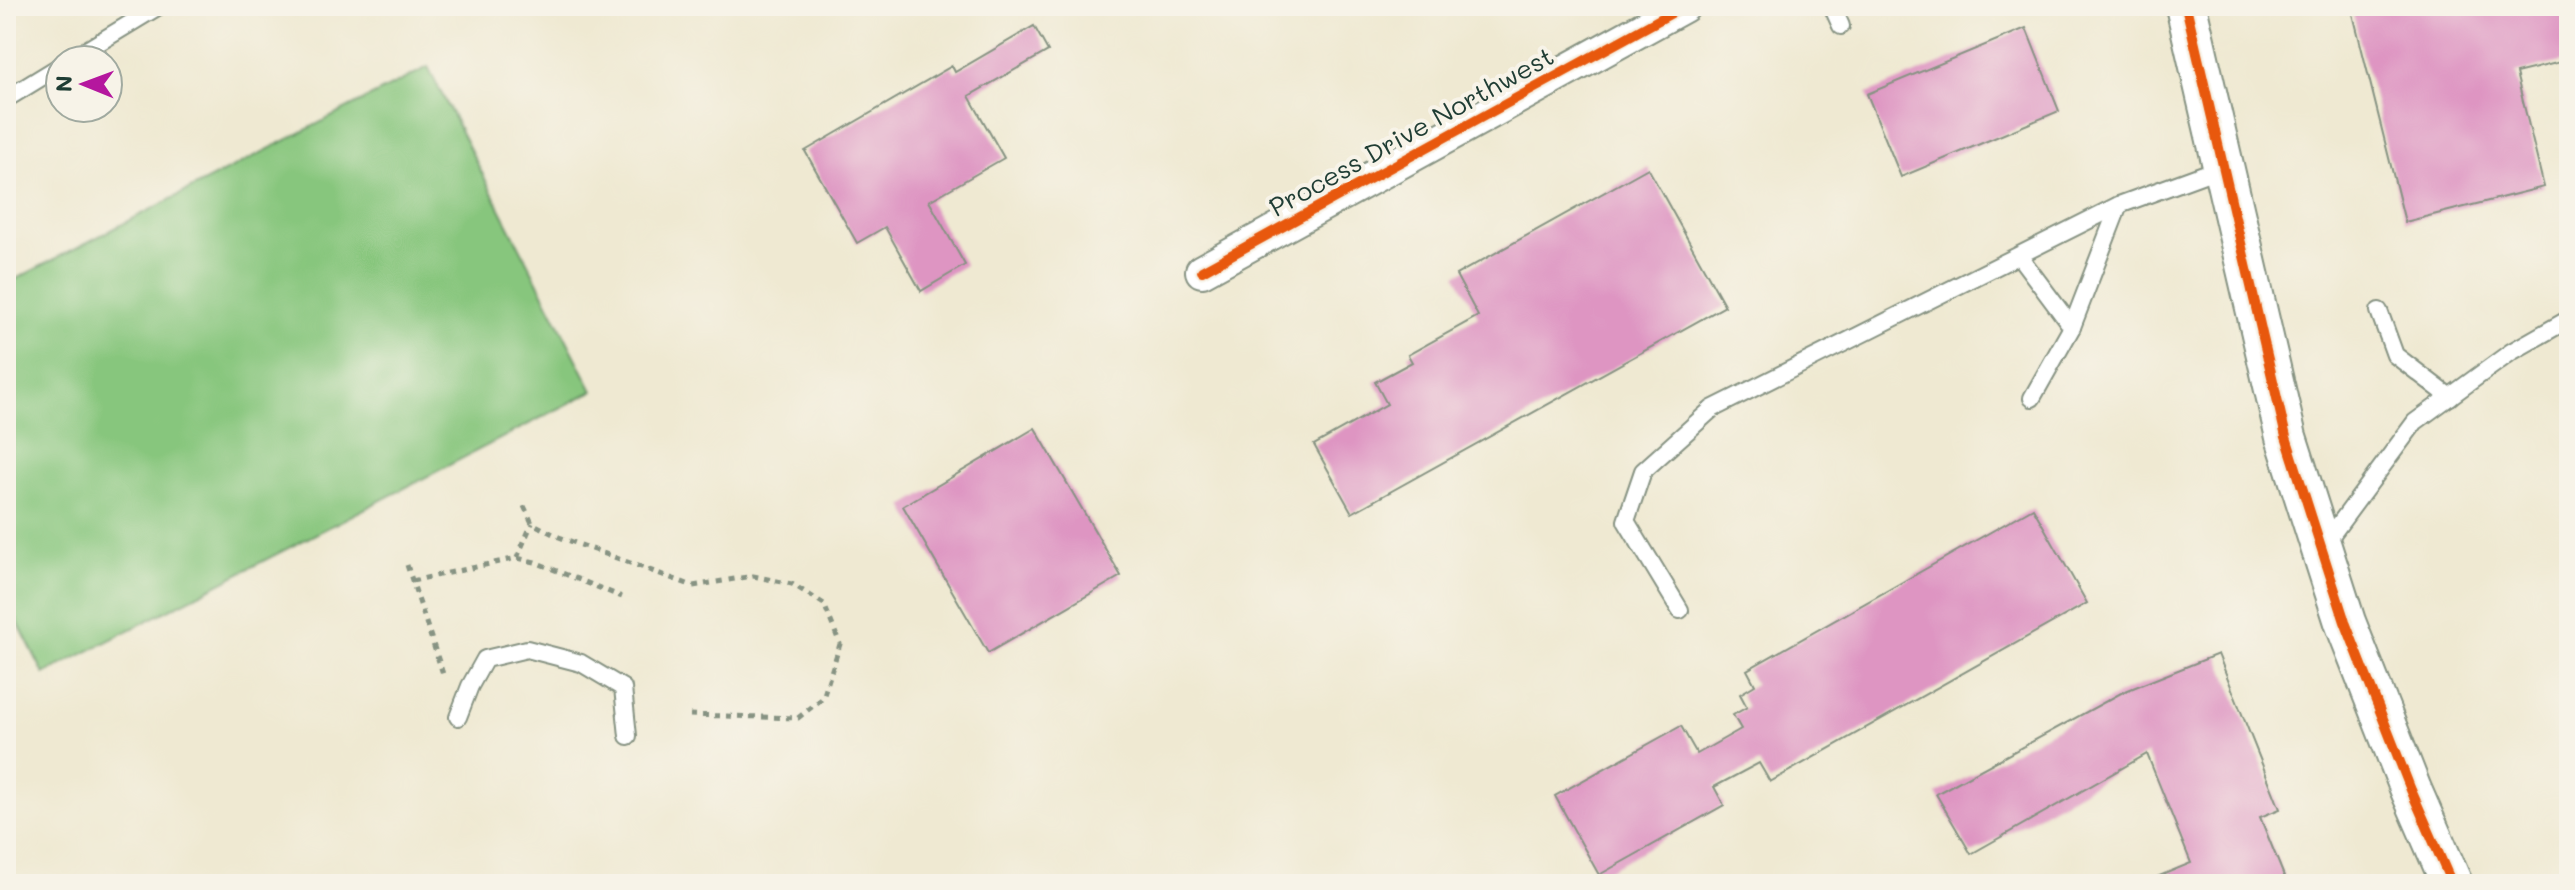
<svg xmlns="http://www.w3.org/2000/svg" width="2575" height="890" viewBox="0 0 2575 890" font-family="Mali,sans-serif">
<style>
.green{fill:#87c67d;stroke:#538258;stroke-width:2}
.building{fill:#de95c2}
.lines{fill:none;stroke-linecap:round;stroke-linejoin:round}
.service-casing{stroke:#879383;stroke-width:20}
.minor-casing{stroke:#879383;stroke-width:36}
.tertiary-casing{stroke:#879383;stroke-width:44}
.path{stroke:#879383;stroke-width:5;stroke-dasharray:6 6;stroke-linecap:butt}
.service{stroke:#fff;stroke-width:16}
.minor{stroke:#fff;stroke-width:32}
.tertiary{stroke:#fff;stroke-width:40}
.cycleway-casing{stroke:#f7f3e8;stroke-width:15}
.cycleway{stroke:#e8590c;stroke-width:10}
.labels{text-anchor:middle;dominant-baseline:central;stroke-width:8;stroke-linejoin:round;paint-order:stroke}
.street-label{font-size:26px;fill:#1f3d34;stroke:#f7f3e8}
</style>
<rect width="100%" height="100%" fill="#f7f3e8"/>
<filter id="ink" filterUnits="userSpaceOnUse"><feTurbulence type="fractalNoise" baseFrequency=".0125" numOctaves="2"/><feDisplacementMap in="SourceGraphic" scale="16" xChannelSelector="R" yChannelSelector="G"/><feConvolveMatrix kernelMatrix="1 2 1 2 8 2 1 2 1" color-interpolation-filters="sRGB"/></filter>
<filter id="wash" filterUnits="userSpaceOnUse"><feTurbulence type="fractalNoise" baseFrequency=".006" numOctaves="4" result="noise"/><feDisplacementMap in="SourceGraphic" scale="32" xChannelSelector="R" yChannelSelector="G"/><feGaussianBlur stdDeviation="1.8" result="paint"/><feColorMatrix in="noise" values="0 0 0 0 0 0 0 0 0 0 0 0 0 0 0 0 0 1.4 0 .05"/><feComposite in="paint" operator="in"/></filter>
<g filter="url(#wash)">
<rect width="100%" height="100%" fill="#efe9d2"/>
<polygon class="green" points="428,67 593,391 44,674 6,599 6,284"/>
<g id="blocks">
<g class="building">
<polygon points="2351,6 2569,6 2569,60 2516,73 2544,187 2405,222"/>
<polygon points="1034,26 1048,51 969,96 1004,158 929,201 965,265 921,291 885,227 857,243 805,151 952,66 955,72"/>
<polygon points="2026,28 2059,111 1901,177 1867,94"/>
<polygon points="1648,168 1725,306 1352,513 1314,445 1387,404 1375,382 1412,362 1408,355 1478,316 1456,275"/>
<polygon points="1035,428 1121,576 988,653 903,506"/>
<polygon points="2033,508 2087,603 1770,782 1759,763 1714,787 1724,805 1599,875 1555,796 1681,726 1697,754 1741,729 1733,715 1747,707 1740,694 1755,685 1747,670"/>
<polygon points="2218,654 2280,809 2260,817 2286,881 2278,884 2140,884 2191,863 2147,754 1971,854 1936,794 2123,692"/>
</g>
</g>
</g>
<g filter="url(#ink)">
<use href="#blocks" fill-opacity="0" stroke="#879383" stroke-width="2"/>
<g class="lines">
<defs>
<g id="service">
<polyline points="1832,6 1841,26"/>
<polyline points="70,60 159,6"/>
<polyline points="6,99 60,66"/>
<polyline points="2019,256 2072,327"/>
<polyline points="2379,311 2395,355 2450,397"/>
<polyline points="2032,398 2072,327 2119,205"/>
<polyline points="2324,545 2415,422 2511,352 2569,319"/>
<polyline points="1680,610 1626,521 1643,471 1712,409 2119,205 2223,167"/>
<polyline points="458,717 470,686 485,659 527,649 581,663 623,688 628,736"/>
</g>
<polyline id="minor" points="1202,271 1684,6"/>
<polyline id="tertiary" points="2186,6 2286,437 2345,622 2411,790 2452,884"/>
</defs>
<use href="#service" class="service-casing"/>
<use href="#minor" class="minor-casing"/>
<use href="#tertiary" class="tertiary-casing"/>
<g class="path">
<polyline points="524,506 532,523 559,537 693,586 753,576 792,584 824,604 840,644 823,698 798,718 688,715"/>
<polyline points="517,558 532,523"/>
<polyline points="407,565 443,674"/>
<polyline points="412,581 517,558 535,562 622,597"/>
</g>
<use href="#service" class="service"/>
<use href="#minor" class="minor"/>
<use href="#tertiary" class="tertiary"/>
<defs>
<g id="cycleway">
<polyline points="2186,6 2286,437 2345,622 2411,790 2452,884"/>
<polyline points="1202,271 1684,6"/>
</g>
</defs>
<use href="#cycleway" class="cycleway-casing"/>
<use href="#cycleway" class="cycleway"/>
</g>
</g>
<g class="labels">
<g class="street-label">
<text transform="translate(1411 131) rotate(-29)">Process Drive Northwest</text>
</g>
</g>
<rect width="2575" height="890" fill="none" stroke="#f7f3e8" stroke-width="32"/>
<g transform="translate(84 84) rotate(271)"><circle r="38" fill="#f7f3e8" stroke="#a1aaa0" stroke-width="2"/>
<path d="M0-6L14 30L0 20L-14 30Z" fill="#b5179e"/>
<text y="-12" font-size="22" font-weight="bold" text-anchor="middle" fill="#1f3d34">N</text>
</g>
</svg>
